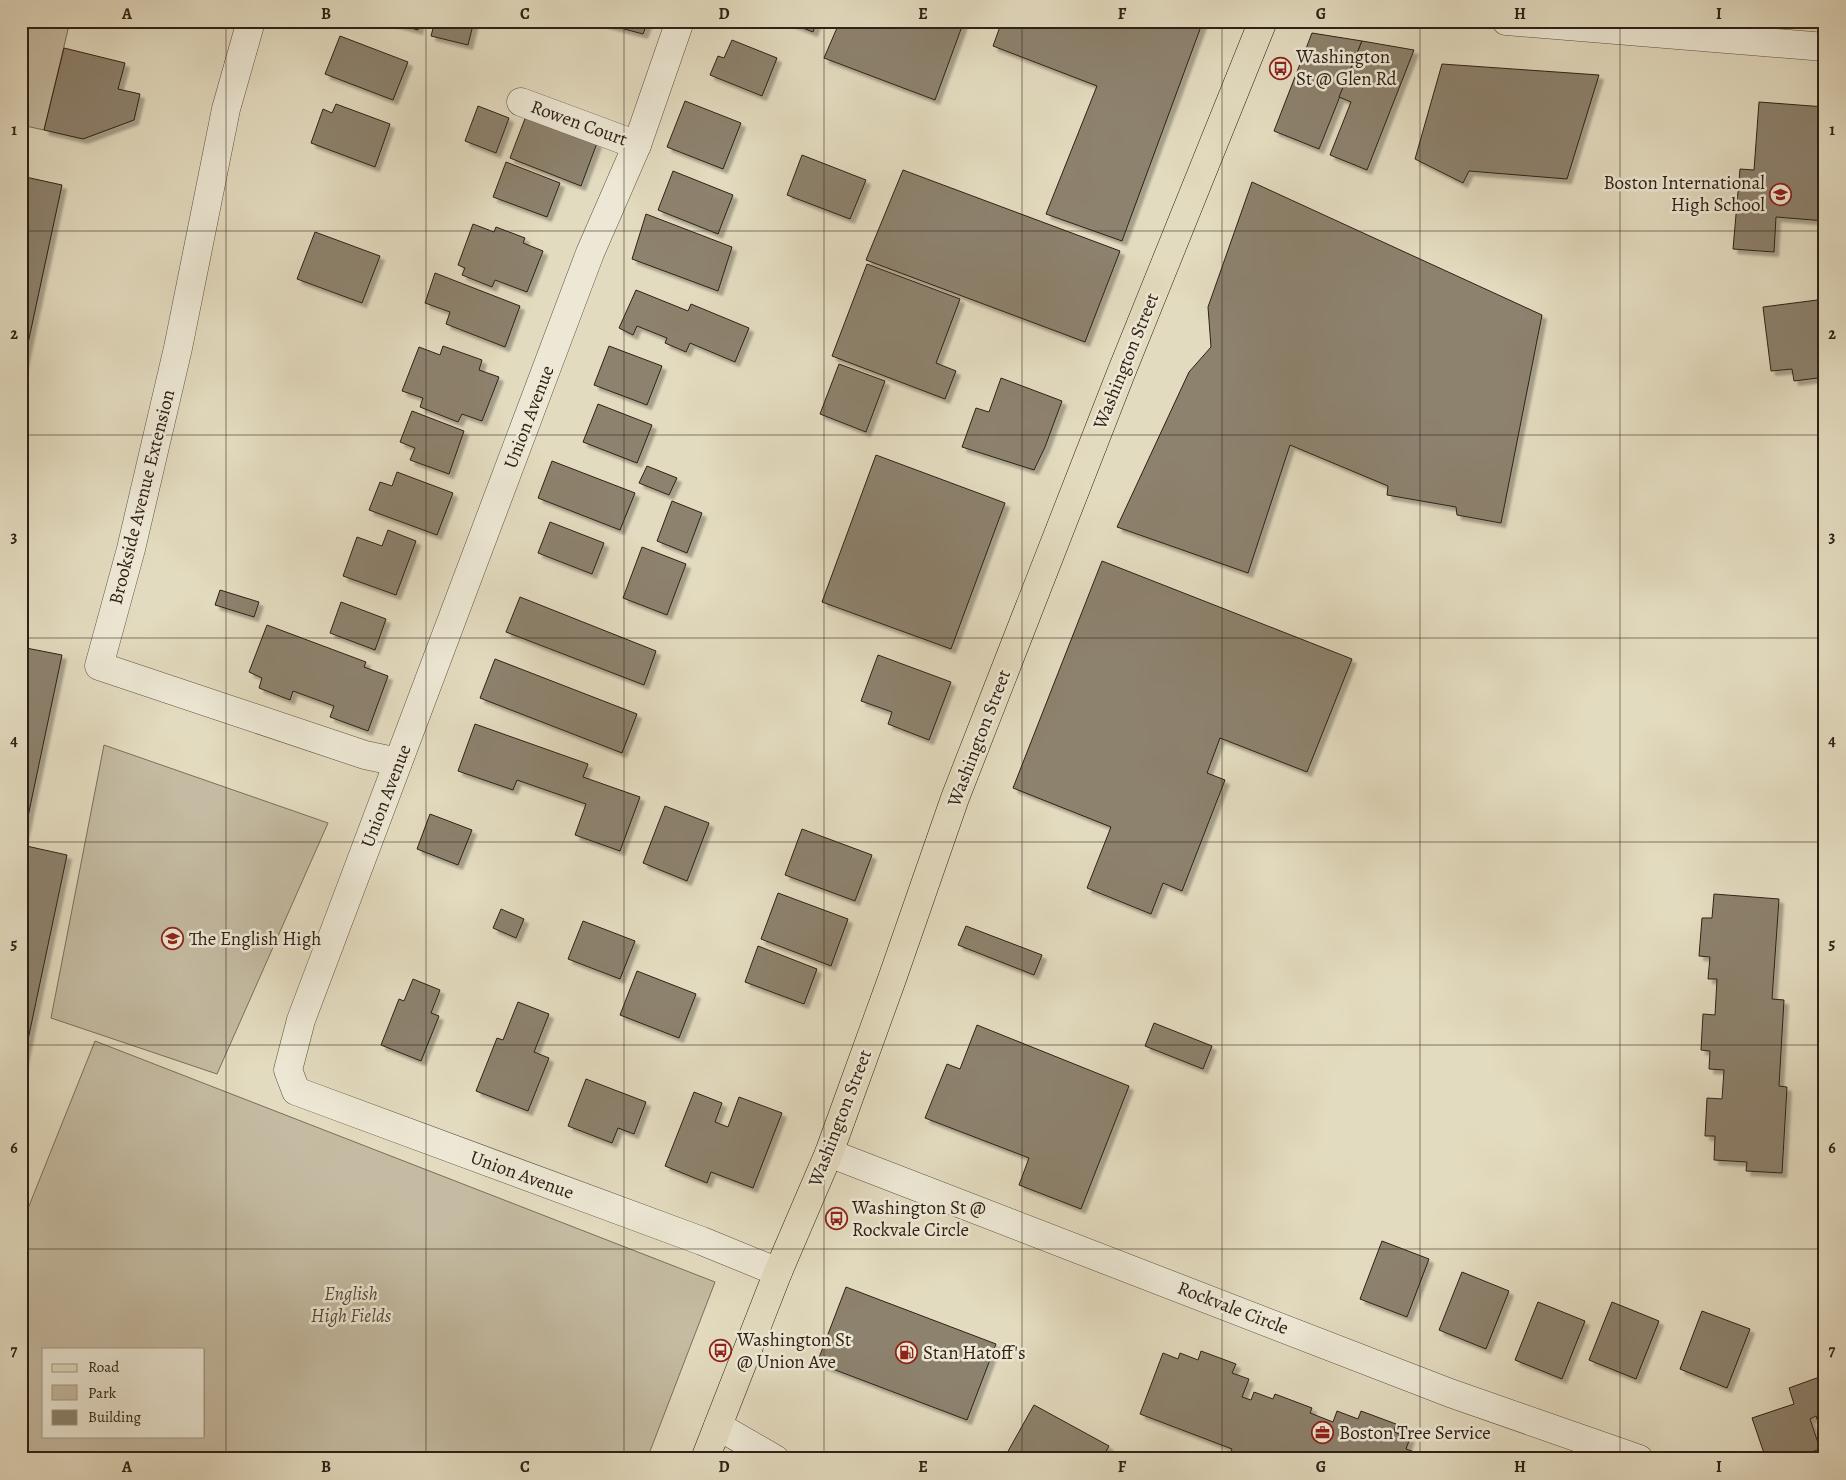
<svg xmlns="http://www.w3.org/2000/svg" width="1846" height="1480" viewBox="0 0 1846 1480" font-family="Alegreya,serif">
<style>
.green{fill:#c4bba2;stroke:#7a6e5c;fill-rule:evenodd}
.building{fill:#8d826e;stroke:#2f2116;filter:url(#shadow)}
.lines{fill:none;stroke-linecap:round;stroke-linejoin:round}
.minor-casing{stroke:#5c5040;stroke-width:29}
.tertiary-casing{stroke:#5c5040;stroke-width:29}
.primary-casing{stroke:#2f2116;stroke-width:29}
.minor{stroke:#ede8d5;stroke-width:28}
.tertiary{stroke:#ede8d5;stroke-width:28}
.primary{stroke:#e3dbbf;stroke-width:28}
.grid{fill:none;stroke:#2f2116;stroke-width:1;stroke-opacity:0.55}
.labels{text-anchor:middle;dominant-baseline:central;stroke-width:5;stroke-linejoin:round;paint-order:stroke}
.poi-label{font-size:19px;fill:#2f2116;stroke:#ede8d5;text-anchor:start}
.street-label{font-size:19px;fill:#2f2116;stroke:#ede8d5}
.park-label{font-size:19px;font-style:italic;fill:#544839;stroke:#ede8d5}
.neatline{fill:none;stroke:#2f2116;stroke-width:2}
.grid-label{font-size:16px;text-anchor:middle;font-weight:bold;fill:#2f2116}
</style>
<defs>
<filter id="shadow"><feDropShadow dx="4.5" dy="4.5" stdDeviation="1" flood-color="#0004"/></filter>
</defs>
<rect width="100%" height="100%" fill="#e3dbbf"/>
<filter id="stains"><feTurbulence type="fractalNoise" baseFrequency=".004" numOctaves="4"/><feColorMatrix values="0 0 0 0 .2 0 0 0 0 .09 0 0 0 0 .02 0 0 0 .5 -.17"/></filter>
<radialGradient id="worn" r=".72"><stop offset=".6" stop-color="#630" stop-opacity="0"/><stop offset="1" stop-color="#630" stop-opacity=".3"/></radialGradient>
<g class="green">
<polygon points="28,21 70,21 44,130 21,125 21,50"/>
<polygon points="104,745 328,823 217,1074 51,1018"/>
<path d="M95 1041 715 1282 647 1459H21V1226ZM44 1349H204V1436H44Z"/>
</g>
<g class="building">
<polygon points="385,21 420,21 418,30"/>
<polygon points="435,21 474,21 468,45 431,36"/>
<polygon points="594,21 648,21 643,34"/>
<polygon points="785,21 817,21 813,32"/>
<polygon points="840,21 964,21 935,100 824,58"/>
<polygon points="1002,21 1203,21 1122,241 1046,214 1097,86 993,46"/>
<polygon points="1312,33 1362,41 1319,149 1274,131"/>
<polygon points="340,36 408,62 393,100 325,74"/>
<polygon points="732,40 777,58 762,96 710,75 718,56 724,58"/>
<polygon points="1362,41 1414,50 1367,170 1330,155 1351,102 1339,97"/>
<polygon points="64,48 125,63 118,89 140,94 134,120 83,139 44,130"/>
<polygon points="1442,64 1599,75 1567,179 1469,171 1463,183 1415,159"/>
<polygon points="685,101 741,123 723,169 667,147"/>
<polygon points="1759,102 1825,107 1825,221 1776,217 1774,252 1733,249 1740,169 1754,170"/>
<polygon points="336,104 390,124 375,167 311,143 323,109 332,113"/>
<polygon points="478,106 509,118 496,153 465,141"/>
<polygon points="526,116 597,143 581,186 510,158"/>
<polygon points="802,155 866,180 850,219 787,195"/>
<polygon points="506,162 560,183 547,217 493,197"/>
<polygon points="903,170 1120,251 1085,342 866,260"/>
<polygon points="673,171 733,195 718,234 658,210"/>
<polygon points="21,176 62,185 21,376"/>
<polygon points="1252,182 1542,315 1501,523 1457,515 1456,507 1387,495 1388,486 1290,445 1248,573 1117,527 1189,372 1211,347 1208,307"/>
<polygon points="646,214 732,247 718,291 632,259"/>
<polygon points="473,224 494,232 496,227 525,238 523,243 543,251 527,292 495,280 492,287 462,275 465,268 458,265"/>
<polygon points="315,232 380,256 362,303 297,279"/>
<polygon points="867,264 960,299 936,363 956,371 945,399 832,356"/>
<polygon points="435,273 520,306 505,347 446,324 450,312 425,303"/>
<polygon points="636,290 688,311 691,304 749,328 735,362 690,343 686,352 665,343 667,338 637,326 633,335 619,328"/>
<polygon points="1825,299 1825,377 1794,381 1792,369 1771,371 1763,307"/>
<polygon points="443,346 482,360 479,370 499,377 482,421 462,414 458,422 420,407 423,398 402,391 419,347 440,355"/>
<polygon points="609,346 662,366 647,405 594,385"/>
<polygon points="839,364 885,381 866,432 820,414"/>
<polygon points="1001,378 1062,401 1045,447 1034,470 962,447 976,408 989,412"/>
<polygon points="598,404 652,425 637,463 583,442"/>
<polygon points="412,411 464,431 449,474 410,460 415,448 400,442"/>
<polygon points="876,455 1005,503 951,649 822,602"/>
<polygon points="552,461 635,493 620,530 538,498"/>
<polygon points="647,466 677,478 669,495 639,483"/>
<polygon points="397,472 453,493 437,535 369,510 380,482 392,486"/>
<polygon points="672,501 702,513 687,553 657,541"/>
<polygon points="550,522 604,543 592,574 538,553"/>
<polygon points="388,530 416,541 396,595 343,576 357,537 382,546"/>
<polygon points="642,547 686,564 667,615 623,598"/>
<polygon points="1102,561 1352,659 1307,772 1220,738 1207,773 1225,780 1182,891 1163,883 1151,914 1087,888 1111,827 1013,788"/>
<polygon points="220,590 259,602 254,617 215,605"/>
<polygon points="520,597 656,651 644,685 506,632"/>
<polygon points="341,602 386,619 375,650 330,633"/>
<polygon points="267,625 366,662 364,667 388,676 368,731 330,717 334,706 293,691 290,700 259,688 262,678 249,672"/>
<polygon points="21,647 62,655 22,845 67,855 21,1073"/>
<polygon points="878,655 951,682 929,740 888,724 892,712 861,701"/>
<polygon points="495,659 637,714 622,753 480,698"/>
<polygon points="475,724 588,764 583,777 640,797 620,851 575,835 586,804 517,780 513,790 458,771"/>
<polygon points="665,806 709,823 687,881 643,863"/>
<polygon points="430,814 472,830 458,865 417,849"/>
<polygon points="802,829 872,855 855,901 785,875"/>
<polygon points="778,893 848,919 831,966 761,939"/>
<polygon points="1714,894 1779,899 1772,999 1784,1000 1779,1086 1787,1087 1782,1173 1746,1171 1747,1162 1714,1160 1715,1136 1705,1136 1707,1098 1722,1099 1724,1070 1709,1069 1710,1051 1701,1050 1703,1014 1715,1015 1717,979 1708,979 1710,957 1699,956 1702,918 1712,918"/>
<polygon points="501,909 524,919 516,938 493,928"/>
<polygon points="583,921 635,941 620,979 568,959"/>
<polygon points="966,926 1042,955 1034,975 958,945"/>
<polygon points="758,946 817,969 804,1004 745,982"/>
<polygon points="637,971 696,994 679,1038 620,1015"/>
<polygon points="413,979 440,990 431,1013 439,1016 421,1061 381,1045 399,999 404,1001"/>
<polygon points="518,1002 549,1014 534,1052 549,1058 528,1111 476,1091 497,1038 503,1040"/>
<polygon points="1154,1023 1212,1046 1203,1069 1145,1046"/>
<polygon points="977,1025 1129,1086 1081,1209 1019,1185 1029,1158 925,1118 947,1064 960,1069"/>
<polygon points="586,1079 646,1102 634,1134 618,1128 612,1143 568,1126"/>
<polygon points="694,1092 722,1103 715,1122 728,1127 739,1097 782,1113 753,1188 711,1172 707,1183 665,1166"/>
<polygon points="1382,1241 1429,1259 1407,1317 1360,1299"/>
<polygon points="1462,1272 1509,1291 1486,1349 1439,1330"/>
<polygon points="846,1287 996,1344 967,1420 817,1363"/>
<polygon points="1538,1302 1585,1321 1562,1379 1515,1360"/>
<polygon points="1612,1302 1659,1321 1636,1379 1589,1360"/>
<polygon points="1702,1311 1750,1329 1727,1388 1680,1369"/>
<polygon points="1201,1351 1236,1364 1232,1373 1249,1379 1242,1397 1251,1400 1254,1392 1273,1399 1275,1394 1312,1408 1310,1413 1333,1422 1337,1411 1358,1419 1361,1411 1396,1424 1394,1432 1410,1438 1406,1449 1417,1453 1415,1459 1228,1459 1232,1449 1140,1414 1163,1353 1178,1359 1180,1353 1198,1360"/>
<polygon points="1825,1375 1825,1426 1820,1428 1816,1416 1810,1419 1820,1449 1792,1459 1766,1459 1752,1418 1794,1404 1789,1388"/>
<polygon points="1034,1405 1109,1446 1102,1459 1018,1459 1007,1453"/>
</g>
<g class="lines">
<defs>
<g id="minor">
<polyline points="251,21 226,109 178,348 131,549 99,666 365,755 398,762"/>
<polyline points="680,21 637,145 590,253 301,1020 288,1070 296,1091 702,1241 778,1272"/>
<polyline points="521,102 637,145"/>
<polyline points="829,1153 1450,1393 1639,1459"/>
<polyline points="718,1426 775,1459"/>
</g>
<polyline id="tertiary" points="1506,21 1825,47"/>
<polyline id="primary" points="705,1459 778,1272 829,1153 892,979 955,798 1121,373 1263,21"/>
</defs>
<use href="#minor" class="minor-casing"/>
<use href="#tertiary" class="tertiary-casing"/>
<use href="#primary" class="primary-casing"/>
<use href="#minor" class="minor"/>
<use href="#tertiary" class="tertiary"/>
<use href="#primary" class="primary"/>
</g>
<path class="grid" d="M226 21V1459M426 21V1459M624 21V1459M824 21V1459M1022 21V1459M1222 21V1459M1420 21V1459M1620 21V1459M21 231H1825M21 435H1825M21 638H1825M21 842H1825M21 1045H1825M21 1249H1825"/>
<defs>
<symbol id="bus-ring" viewBox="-11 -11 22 22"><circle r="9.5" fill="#ede8d5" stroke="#8f2418" stroke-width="1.5"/><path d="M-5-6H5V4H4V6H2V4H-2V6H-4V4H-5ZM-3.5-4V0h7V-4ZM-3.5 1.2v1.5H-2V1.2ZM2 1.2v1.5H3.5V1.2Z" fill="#8f2418"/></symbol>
<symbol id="school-ring" viewBox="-11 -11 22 22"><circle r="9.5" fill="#ede8d5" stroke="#8f2418" stroke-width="1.5"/><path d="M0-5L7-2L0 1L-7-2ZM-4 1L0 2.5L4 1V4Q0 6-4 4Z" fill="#8f2418"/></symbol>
<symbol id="fuel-ring" viewBox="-11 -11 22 22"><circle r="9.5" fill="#ede8d5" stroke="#8f2418" stroke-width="1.5"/><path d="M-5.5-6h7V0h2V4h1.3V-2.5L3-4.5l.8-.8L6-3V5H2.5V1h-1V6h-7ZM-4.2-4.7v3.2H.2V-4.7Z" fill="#8f2418"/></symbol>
<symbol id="office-ring" viewBox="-11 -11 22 22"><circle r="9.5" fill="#ede8d5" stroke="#8f2418" stroke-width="1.5"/><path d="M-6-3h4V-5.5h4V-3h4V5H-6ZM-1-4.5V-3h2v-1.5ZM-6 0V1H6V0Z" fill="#8f2418"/></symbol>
</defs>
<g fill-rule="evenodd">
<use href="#bus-ring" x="1268" y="56" width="25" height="25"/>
<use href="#school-ring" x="1768" y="182" width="25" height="25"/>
<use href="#school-ring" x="160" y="926" width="25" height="25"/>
<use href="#bus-ring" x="824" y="1206" width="25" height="25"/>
<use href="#bus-ring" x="708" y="1338" width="25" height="25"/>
<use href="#fuel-ring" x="894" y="1340" width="25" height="25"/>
<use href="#office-ring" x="1310" y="1420" width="25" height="25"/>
</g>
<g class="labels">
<g class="poi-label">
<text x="1296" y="57">Washington<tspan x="1296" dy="22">St @ Glen Rd</tspan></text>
<text x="1765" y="183" text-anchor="end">Boston International<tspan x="1765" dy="22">High School</tspan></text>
<text x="189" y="939">The English High</text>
<text x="852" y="1208">Washington St @<tspan x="852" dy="22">Rockvale Circle</tspan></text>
<text x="737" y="1340">Washington St<tspan x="737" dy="22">@ Union Ave</tspan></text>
<text x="923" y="1353">Stan Hatoff's</text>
<text x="1339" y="1433">Boston Tree Service</text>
</g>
<g class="street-label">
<text transform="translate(579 123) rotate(20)">Rowen Court</text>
<text transform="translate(1126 361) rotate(-68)">Washington Street</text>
<text transform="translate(529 417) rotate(-69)">Union Avenue</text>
<text transform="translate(142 497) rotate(-76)">Brookside Avenue Extension</text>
<text transform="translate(979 738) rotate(-69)">Washington Street</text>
<text transform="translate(386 796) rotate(-69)">Union Avenue</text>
<text transform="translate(840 1118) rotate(-69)">Washington Street</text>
<text transform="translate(522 1175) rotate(20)">Union Avenue</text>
<text transform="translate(1233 1308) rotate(21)">Rockvale Circle</text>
</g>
<g class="park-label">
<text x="351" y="1294">English<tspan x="351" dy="22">High Fields</tspan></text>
</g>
</g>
<rect width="1846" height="1480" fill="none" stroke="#e3dbbf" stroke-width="55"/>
<rect x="42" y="1348" width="162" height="90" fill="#ede8d5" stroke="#a19889"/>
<rect x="52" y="1364" width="25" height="8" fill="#e3dbbf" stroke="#a19889"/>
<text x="88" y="1372" font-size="15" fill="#2f2116">Road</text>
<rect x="52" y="1385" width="25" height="15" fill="#c4bba2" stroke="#a19889"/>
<text x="88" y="1398" font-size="15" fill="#2f2116">Park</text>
<rect x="52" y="1410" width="25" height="15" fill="#8d826e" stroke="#a19889"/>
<text x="88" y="1422" font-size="15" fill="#2f2116">Building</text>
<rect x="28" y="28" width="1790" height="1424" class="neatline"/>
<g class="grid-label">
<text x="127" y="19">A</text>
<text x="326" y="19">B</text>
<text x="525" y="19">C</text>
<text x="724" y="19">D</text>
<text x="923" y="19">E</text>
<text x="1122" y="19">F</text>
<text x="1321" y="19">G</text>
<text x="1520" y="19">H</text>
<text x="1719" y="19">I</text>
<text x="14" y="135">1</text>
<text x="1832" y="135">1</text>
<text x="14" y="339">2</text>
<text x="1832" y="339">2</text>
<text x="14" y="542">3</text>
<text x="1832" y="542">3</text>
<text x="14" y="746">4</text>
<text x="1832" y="746">4</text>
<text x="14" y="949">5</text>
<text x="1832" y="949">5</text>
<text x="14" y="1153">6</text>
<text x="1832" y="1153">6</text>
<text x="14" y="1356">7</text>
<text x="1832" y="1356">7</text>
<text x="127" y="1472">A</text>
<text x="326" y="1472">B</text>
<text x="525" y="1472">C</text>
<text x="724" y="1472">D</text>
<text x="923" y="1472">E</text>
<text x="1122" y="1472">F</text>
<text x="1321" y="1472">G</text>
<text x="1520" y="1472">H</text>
<text x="1719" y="1472">I</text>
</g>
<rect width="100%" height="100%" filter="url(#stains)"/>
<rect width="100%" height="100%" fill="url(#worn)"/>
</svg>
